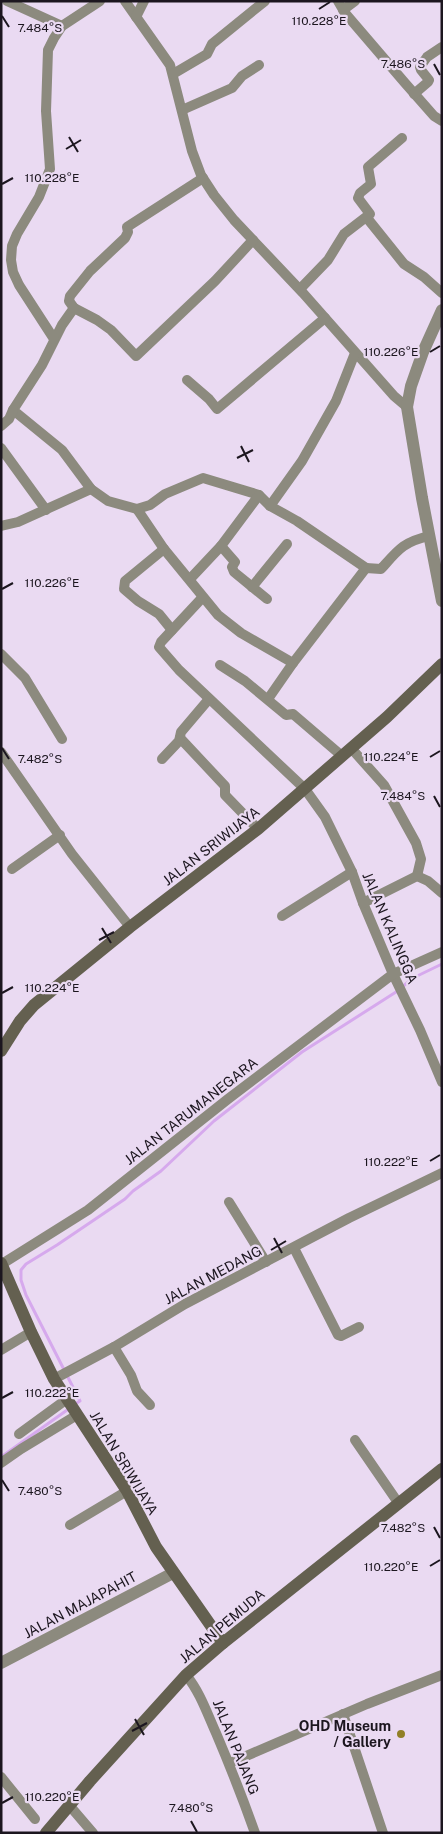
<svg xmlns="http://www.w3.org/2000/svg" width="443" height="1834" viewBox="0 0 443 1834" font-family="'Public Sans',sans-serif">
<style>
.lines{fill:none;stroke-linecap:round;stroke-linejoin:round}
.stream{stroke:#d6a9ed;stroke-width:3}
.minor{stroke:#8c8a7e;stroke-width:10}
.tertiary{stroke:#8c8a7e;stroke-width:12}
.secondary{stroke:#646050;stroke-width:12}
.ticks{fill:none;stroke:#1c161f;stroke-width:2}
.poi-dot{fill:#917f26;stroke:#eadaf2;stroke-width:2}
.labels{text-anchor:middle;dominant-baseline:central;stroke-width:4.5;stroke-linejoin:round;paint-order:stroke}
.street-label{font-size:14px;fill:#1c161f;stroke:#eadaf2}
.poi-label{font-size:14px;font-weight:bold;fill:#1c161f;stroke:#eadaf2;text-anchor:end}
.ticks-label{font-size:12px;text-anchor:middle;fill:#1c161f;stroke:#eadaf2;stroke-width:4.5;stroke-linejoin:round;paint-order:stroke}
</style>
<rect width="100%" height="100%" fill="#eadaf2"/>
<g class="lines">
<g class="stream">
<polyline points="75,1404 80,1401 26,1295 21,1280 21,1270 26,1264 57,1245 125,1199 133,1191 161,1171 214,1121 302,1052 396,992 413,978 442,964"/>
<polyline points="1,1457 70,1408"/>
</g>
<g class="minor">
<polyline points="7,1 62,26"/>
<polyline points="125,1 170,65 192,151 201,175 214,195 234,220 303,293 394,396 407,407"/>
<polyline points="338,1 345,13 405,83 434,116 442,121"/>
<polyline points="343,10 355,1"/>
<polyline points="136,17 144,1"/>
<polyline points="173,74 207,54 212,44 265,1"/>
<polyline points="414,94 428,82 429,80 421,70 420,67 427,57 442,47"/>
<polyline points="182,110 232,88 242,76 259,65"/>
<polyline points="367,218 404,264 424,277 442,293"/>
<polyline points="253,240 215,281 136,356 111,330 97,320 74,308 62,325 42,365 13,410 62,450 91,489 108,501 137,509 150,505 165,494 203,478 259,495 270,506 297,521 366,568 293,663 268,699"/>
<polyline points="300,289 328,260 344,234 370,214 358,198 360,193 371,184 368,167 402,138"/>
<polyline points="74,308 69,301 70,296 90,271 125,238 128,232 127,227 203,178"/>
<polyline points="54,339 19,285 13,272 11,260 12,246 17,234 39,197 50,169 46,111 48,50 54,38 62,26 100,1"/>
<polyline points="187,380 209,399 217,409 325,318"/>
<polyline points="1,426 9,419 13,410"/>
<polyline points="1,448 46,510"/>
<polyline points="270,506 302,461 336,401 355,353"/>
<polyline points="137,509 164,549 218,615 241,633 293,663"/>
<polyline points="1,526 18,522 91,489"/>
<polyline points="221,546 235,562 232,567 234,572 267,599"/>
<polyline points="164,549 125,581 124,589 138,601 159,614 172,630"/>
<path d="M366 568 381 569C398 550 403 542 429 536"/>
<polyline points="190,579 221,546 259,495"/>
<polyline points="252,587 287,544"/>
<polyline points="202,598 161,642 159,647 179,670 305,789 325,817 352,872 363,903 393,974 420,1030 442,1082"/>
<polyline points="1,654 25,678 62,739"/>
<polyline points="220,665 245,681 286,715 293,714 342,756"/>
<polyline points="180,738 225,786 225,795 258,829"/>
<polyline points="351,748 384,785 416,843 421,859 417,876"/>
<polyline points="1,752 72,854 130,927"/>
<polyline points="162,759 179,741 181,732 209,699"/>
<polyline points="12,869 60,835"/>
<polyline points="363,903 417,876 428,881 442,893"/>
<polyline points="282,916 352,872"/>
<polyline points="229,1202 266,1262"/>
<polyline points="294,1248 338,1335 341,1336 359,1327"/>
<polyline points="2,1264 88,1210 228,1099 393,974 442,952"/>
<polyline points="114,1347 131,1375 137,1391 150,1405"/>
<polyline points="1,1350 31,1332"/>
<polyline points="54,1379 114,1347 185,1304 349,1218 442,1173"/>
<polyline points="19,1434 67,1399"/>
<polyline points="355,1440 399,1504"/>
<polyline points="1,1463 21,1449 77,1415"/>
<polyline points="70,1525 127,1491"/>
<path d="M186 1675C200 1692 207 1713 216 1733 230 1766 243 1799 255 1833"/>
<polyline points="343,1714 383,1833"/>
<polyline points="230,1763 367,1704 442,1675"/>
<polyline points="1,1777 35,1819"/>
<polyline points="69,1805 93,1833"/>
</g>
<g class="tertiary">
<polyline points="442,310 423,352 411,386 407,407 422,498 442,601"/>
<polyline points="1,1663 173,1573"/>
</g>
<g class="secondary">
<polyline points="1,1051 20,1021 34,1005 130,927 258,829 387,717 442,664"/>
<polyline points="1,1263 31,1332 54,1379 127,1491 156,1547 223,1643"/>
<polyline points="46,1833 90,1781 186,1675 223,1643 442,1469"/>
</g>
</g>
<path class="ticks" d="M319 9 330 2M2 16 9 27M434 64 440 75M69 137 78 152M66 149 81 140M2 184 13 178M430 352 440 346M241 446 249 462M237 458 253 450M2 589 13 583M2 748 9 759M430 757 440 751M434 796 440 807M102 928 111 943M99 940 114 932M2 993 13 987M430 1161 440 1155M274 1238 282 1253M271 1250 286 1241M2 1398 13 1392M2 1480 9 1491M434 1527 440 1538M430 1566 440 1560M135 1719 144 1735M132 1731 147 1723M2 1803 13 1797M191 1821 197 1832"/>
<circle class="poi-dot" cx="401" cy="1734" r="5"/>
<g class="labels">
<g class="street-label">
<text transform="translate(211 846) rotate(-38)">JALAN SRIWIJAYA</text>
<text transform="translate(390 928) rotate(67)">JALAN KALINGGA</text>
<text transform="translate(191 1111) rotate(-38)">JALAN TARUMANEGARA</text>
<text transform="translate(213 1275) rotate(-28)">JALAN MEDANG</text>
<text transform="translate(124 1463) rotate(59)">JALAN SRIWIJAYA</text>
<text transform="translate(80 1605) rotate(-28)">JALAN MAJAPAHIT</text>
<text transform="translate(222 1626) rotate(-40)">JALAN PEMUDA</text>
<text transform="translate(236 1747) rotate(68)">JALAN PAJANG</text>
</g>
<g class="poi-label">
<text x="391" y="1726">OHD Museum<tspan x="391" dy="16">/ Gallery</tspan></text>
</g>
</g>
<g class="ticks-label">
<text x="319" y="25">110.228°E</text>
<text x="40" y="32">7.484°S</text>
<text x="403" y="68">7.486°S</text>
<text x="52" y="182">110.228°E</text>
<text x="391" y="356">110.226°E</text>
<text x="52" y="587">110.226°E</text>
<text x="391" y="761">110.224°E</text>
<text x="40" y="763">7.482°S</text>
<text x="403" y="800">7.484°S</text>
<text x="52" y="992">110.224°E</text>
<text x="391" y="1166">110.222°E</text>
<text x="52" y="1397">110.222°E</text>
<text x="40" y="1495">7.480°S</text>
<text x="403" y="1532">7.482°S</text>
<text x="391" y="1571">110.220°E</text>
<text x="52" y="1801">110.220°E</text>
<text x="191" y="1812">7.480°S</text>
</g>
<rect width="443" height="1834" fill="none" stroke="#1c161f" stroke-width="5"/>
</svg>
